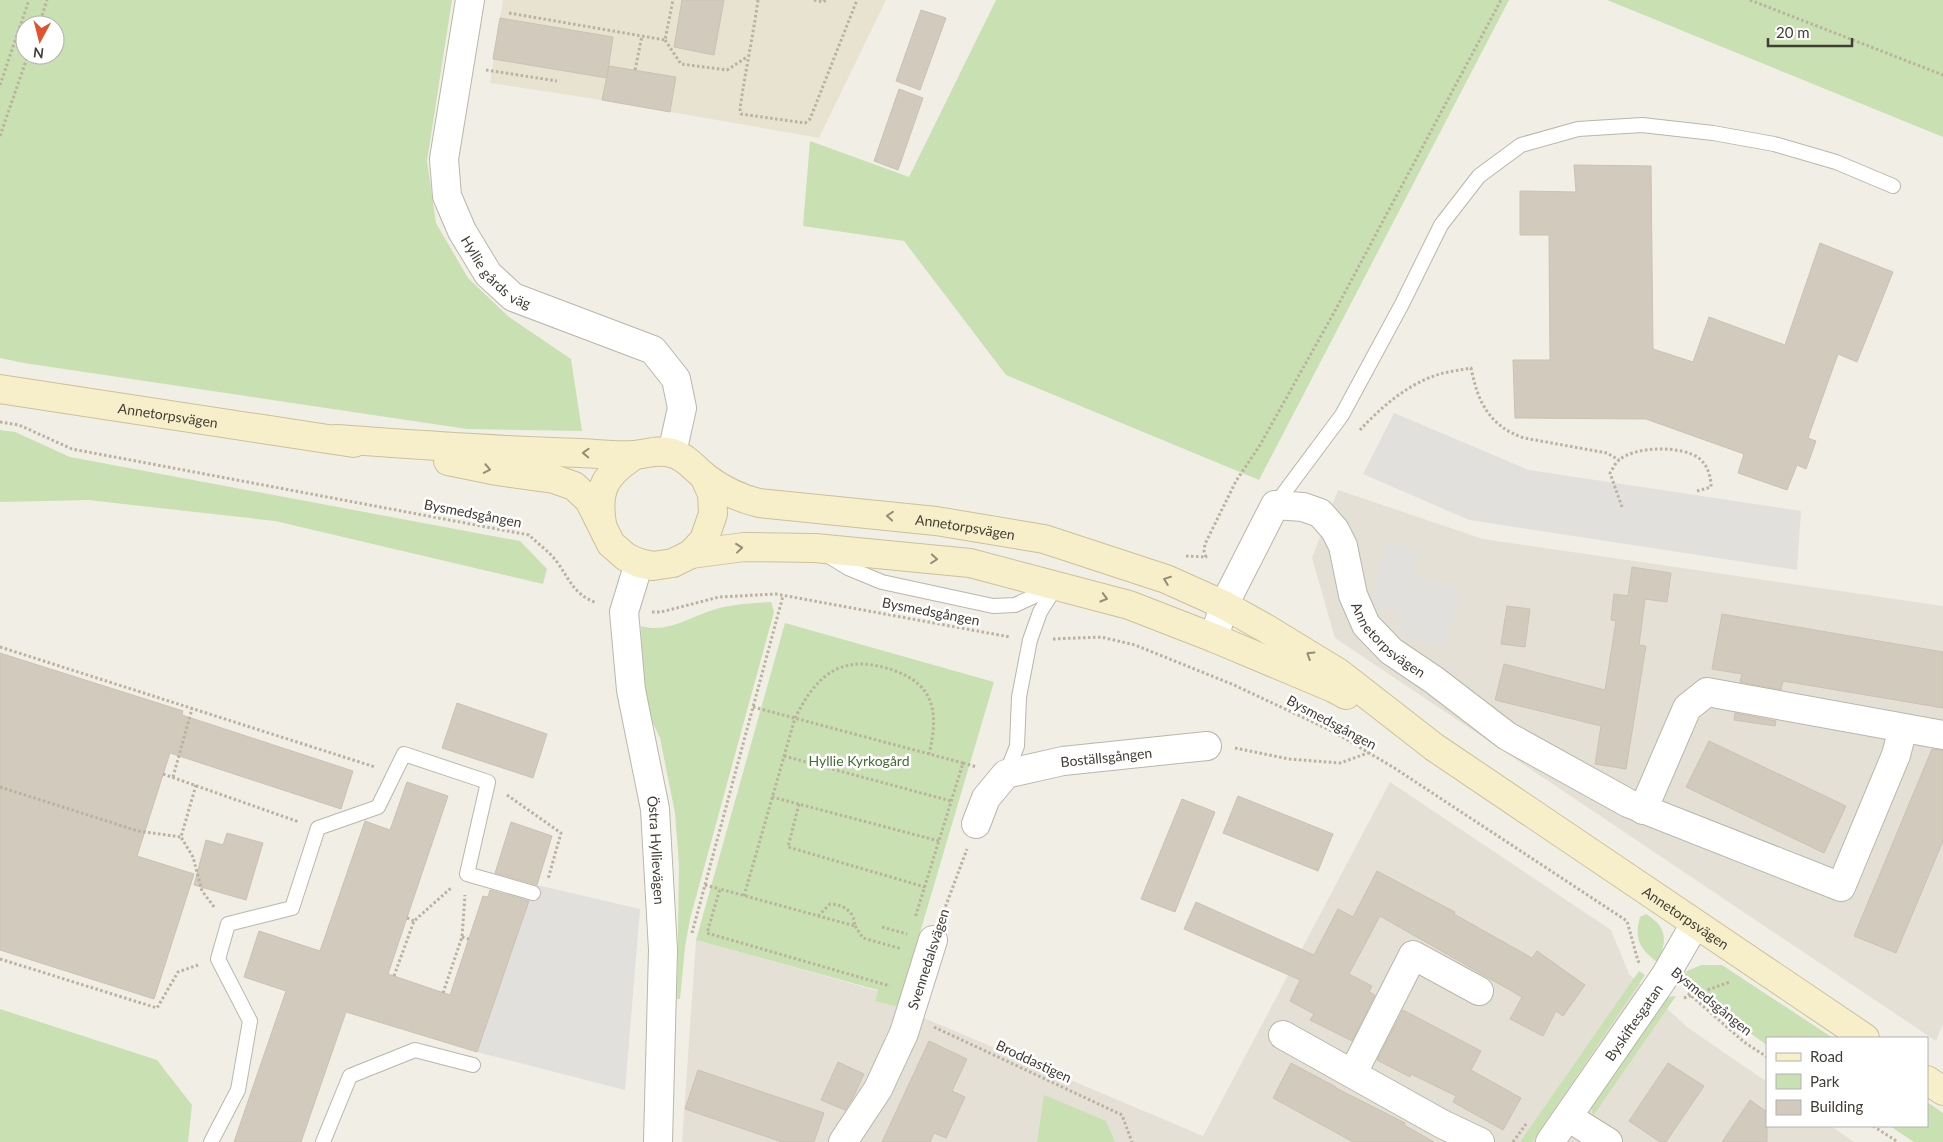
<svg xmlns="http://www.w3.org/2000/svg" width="1943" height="1142" viewBox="0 0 1943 1142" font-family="Lato,sans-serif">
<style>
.residential{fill:#e4e0d5}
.education{fill:#e8e3d1}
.green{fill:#c9e0b3;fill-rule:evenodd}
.parking{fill:#e2e0dd}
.building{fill:#d1cabd;stroke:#cbc2b1}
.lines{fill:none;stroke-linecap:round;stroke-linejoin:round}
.service-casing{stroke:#bbb6aa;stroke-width:16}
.minor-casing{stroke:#bbb6aa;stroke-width:30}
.secondary-casing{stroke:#cbc19a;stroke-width:30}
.path{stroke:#bbb29d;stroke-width:3;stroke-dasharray:2.5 2.5;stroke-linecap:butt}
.service{stroke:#fff;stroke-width:14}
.minor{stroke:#fff;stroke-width:28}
.secondary{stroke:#f7efc9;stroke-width:28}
.oneway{stroke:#938e78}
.labels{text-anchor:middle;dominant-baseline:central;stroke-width:5;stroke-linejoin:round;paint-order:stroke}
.street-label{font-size:14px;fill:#423e36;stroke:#fff}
.park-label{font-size:14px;fill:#446d31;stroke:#fff}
</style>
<rect width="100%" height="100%" fill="#f1eee6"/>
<g class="residential">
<polygon points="1338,490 1483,539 1943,606 1943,1024 1936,1041 1335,638 1312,558"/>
<polygon points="1390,782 1611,930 1629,974 1687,1027 1767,1082 1767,1126 1831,1126 1854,1142 682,1142 696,940 878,991 875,1001 898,1007 1203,1136"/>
</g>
<polygon class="education" points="503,0 886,0 819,138 602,100 490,83"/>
<g class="green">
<path d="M0 0H452L427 161 436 223 468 278 509 317 571 359 582 431 467 429 24 363 0 358ZM25 25H55V55H25Z"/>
<polygon points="996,0 1509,0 1259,480 1006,375 904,241 803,226 810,141 909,177"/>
<polygon points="1607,0 1943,0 1943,137"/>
<polygon points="0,430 15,432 70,457 520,541 547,569 543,584 275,521 88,500 0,502"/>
<path d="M771 602 774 612 690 919 685 947 680 999H677L679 865 675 813 660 738 644 704 641 626C668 634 691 616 716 609 734 604 752 603 771 602Z"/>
<polygon points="785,623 994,682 898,1007 875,1001 878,990 696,940"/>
<path d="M1646 914C1667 927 1668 941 1657 962 1639 948 1634 939 1640 917Z"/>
<polygon points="1701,965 1722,965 1833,1038 1767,1038 1767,1045 1750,1033 1715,1002 1681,977 1687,971"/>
<polygon points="1639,971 1645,975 1532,1142 1520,1142"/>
<polygon points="1676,996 1593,1116 1591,1106 1665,999 1668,997"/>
<polygon points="0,1009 157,1060 192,1105 188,1142 0,1142"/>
<polygon points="1044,1095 1106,1121 1115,1142 1037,1142"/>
<polygon points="1927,1102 1943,1113 1943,1142 1914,1142 1890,1126 1927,1126"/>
</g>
<g class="parking">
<polygon points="1394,413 1529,470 1801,511 1797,570 1469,520 1363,474"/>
<polygon points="1386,542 1419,551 1413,576 1460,588 1445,647 1397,635 1402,613 1370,605"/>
<polygon points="537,885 640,909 625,1090 477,1052 525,910"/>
</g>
<g class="building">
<polygon points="682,0 724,0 714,55 674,47"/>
<polygon points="921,10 946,18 920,90 896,81"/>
<polygon points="500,18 613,37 607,78 493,59"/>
<polygon points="609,66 676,77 670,112 602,100"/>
<polygon points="899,89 923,98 898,170 874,161"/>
<polygon points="1574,165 1651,166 1653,349 1693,362 1709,317 1785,345 1820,243 1893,272 1857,362 1838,354 1808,438 1816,441 1806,469 1797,465 1787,490 1738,473 1744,454 1646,419 1515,418 1513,360 1550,360 1549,235 1520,235 1520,191 1576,192"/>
<polygon points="1632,567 1671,573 1667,602 1645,599 1639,645 1646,646 1626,769 1595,764 1601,726 1495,700 1504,664 1605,690 1616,621 1611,620 1614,594 1628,596"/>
<polygon points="1507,606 1530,609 1525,647 1501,644"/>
<polygon points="1722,614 1943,652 1943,708 1783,681 1781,690 1740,682 1742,674 1712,669"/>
<polygon points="0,653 183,711 182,715 353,771 341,809 170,753 137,856 194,874 154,999 0,950"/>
<polygon points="457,703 547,734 533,778 442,748"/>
<polygon points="1735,713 1776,721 1775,726 1734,720"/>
<polygon points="1709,741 1846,806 1824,853 1686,787"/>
<polygon points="1932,749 1943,750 1943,841 1896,953 1854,936"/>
<polygon points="407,782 448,796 388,974 450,995 483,896 488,897 490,890 529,901 477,1052 346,1012 301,1142 234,1142 286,991 244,977 259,931 320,951 365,821 390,830"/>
<polygon points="1238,796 1333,834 1318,871 1223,833"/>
<polygon points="1182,799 1215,812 1175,912 1141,899"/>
<polygon points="511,822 552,836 537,885 495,873"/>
<polygon points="227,833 263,843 246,900 194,885 206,840 223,845"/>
<polygon points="1377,871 1455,912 1454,914 1532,958 1537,951 1585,985 1563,1016 1556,1011 1543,1036 1510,1019 1522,997 1380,916 1349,974 1372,986 1369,992 1375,995 1352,1041 1310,1020 1314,1014 1290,1001 1300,980 1184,929 1196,902 1314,955 1338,909 1353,917"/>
<polygon points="1403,1010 1481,1051 1471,1070 1521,1098 1503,1130 1453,1102 1456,1096 1411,1074 1410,1077 1377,1060"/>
<polygon points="929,1041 967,1059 952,1091 965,1097 946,1138 934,1133 930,1142 882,1142"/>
<polygon points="838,1062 864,1074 853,1098 845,1110 821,1100"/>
<polygon points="1291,1063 1336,1087 1336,1088 1405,1123 1404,1125 1434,1142 1353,1142 1273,1098"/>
<polygon points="1668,1063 1704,1086 1666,1142 1660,1142 1629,1121"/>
<polygon points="698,1070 824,1113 814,1142 782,1142 685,1109"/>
<polygon points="1750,1100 1767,1112 1767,1142 1722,1142"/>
</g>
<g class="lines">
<defs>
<g id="service">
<polyline points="1275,505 1342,415 1402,304 1441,225 1479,176 1521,145 1578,129 1642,125 1713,133 1774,144 1836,162 1893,186"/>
<polyline points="827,555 848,568 882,582 993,606 1015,605 1052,588"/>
<polyline points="1006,774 1017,746 1019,697 1030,640 1040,612 1057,585"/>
<polyline points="211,1142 238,1090 250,1021 218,959 228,924 292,908 318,828 378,807 404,754 488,782 467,874 533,893"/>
<polyline points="323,1142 350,1076 415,1050 473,1065"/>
</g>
<g id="minor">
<path id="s1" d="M470 0 444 159 447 196 462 231 488 274 513 297 653 350 676 379 682 408 672 453"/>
<path id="s2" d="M639 563 624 612 631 690 655 809 663 950 658 1142"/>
<path id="s3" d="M1214 638 1224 605 1275 505 1303 507 1320 513 1335 530 1343 546 1353 595 1366 625 1391 651 1434 680 1507 736 1628 803 1841 887 1896 755 1903 728"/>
<polyline points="1643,810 1687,708 1707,692 1943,735"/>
<path id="s4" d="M976 824 986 798 1006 774 1063 761 1207 746"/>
<polyline points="1283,1035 1442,1124 1480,1142"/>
<polyline points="1353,1073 1413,955 1479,991"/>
<polyline points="1568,1117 1608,1142"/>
<polyline points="843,1142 878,1089 904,1033 933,940"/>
<path id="s5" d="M1550 1142 1665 976 1695 924"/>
</g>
<g id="secondary">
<path id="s6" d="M0 389 354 443"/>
<path id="s7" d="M336 439C418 445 499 451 581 453 599 454 617 456 634 455 647 454 658 449 672 453 686 457 694 468 705 477 722 490 738 498 759 503L936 521 1044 539 1166 579 1224 605 1267 629 1339 673 1434 747 1865 1038"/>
<polyline points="448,461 497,471 554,479 574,486 589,500 611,544 626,557 639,563 653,566 673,563 691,554 744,547 815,548 970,563 1129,605 1214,638 1333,688 1346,695"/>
<path d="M602 524C596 488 606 474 635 455"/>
<polyline points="691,554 704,540 713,514 712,494 704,476"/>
<polyline points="1927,1080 1943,1091"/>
</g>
</defs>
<use href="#service" class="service-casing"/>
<use href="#minor" class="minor-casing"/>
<use href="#secondary" class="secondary-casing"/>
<g class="path">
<path d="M758 0C753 37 745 72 740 109L741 114 805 123 810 119 857 0"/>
<polyline points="814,0 823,2 826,0"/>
<polyline points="1750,0 1943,75"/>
<polyline points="509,13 665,40 673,0"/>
<polyline points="39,25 47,0"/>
<polyline points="665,40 681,64 727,70 747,57"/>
<polyline points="486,70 557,81"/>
<polyline points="635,70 642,36"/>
<polyline points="0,85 29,0"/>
<polyline points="0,136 28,55"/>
<path d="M0 422 19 425 72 449 529 535C538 544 550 552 557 562 570 580 574 595 597 603"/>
<path d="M1360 430C1381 407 1409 383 1440 374 1450 371 1461 370 1471 368 1478 402 1489 426 1524 438L1607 453 1619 460"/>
<path d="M1622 507 1610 473C1613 469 1615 463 1619 460 1635 446 1683 445 1700 459 1708 466 1711 477 1711 487L1697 491"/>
<polyline points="1186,556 1206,557 1204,551 1205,544 1236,481 1260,445 1336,309 1501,0"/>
<polyline points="652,612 661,612 719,597 776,594 1010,637"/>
<polyline points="1053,639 1101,637 1135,645 1234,685 1334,732 1396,769 1627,921 1638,961 1640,963"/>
<polyline points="0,647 375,767"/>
<polyline points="753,707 963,763 915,918"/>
<polyline points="1235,748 1289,759 1340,763 1368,753"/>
<polyline points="784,756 951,801"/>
<polyline points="963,763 977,767"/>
<polyline points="163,774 299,822"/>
<polyline points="173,777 192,709"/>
<polyline points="196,785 181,837 193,857 202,891 215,908"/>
<polyline points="0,787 138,831 181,837"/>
<polyline points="507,795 561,833 548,879"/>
<polyline points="772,797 939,841"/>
<polyline points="799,804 788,847 925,887"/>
<polyline points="705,885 720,889"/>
<path d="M744 896 795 718C805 699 816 679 837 669 853 662 869 663 886 668 933 681 940 709 929 754"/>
<path d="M818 916 830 904C844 905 854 911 855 926L720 889 707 933 890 986"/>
<polyline points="942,916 967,849"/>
<polyline points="407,918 414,921"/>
<polyline points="855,926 863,938 902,949"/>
<polyline points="882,927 907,934"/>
<polyline points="692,933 783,596"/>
<polyline points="462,937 469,939"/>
<polyline points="0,959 157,1008 178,972 198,965"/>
<polyline points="394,976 414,921 451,888"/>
<polyline points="443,993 462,937 465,895"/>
<polyline points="1688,993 1744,1042 1767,1057"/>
<polyline points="1684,998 1730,982"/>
<polyline points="934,1027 1122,1115 1132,1142"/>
<polyline points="1873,1126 1898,1142"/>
<polyline points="1513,1142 1526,1124"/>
</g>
<use href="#service" class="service"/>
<use href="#minor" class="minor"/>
<use href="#secondary" class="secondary"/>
</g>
<defs><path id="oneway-chevron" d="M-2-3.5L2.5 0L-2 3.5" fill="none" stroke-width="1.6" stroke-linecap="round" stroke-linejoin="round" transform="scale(1.25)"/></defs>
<g class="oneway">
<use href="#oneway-chevron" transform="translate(586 453) rotate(-178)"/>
<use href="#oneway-chevron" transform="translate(487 469) rotate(11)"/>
<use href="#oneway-chevron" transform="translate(890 516) rotate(-175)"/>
<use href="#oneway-chevron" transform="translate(739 548) rotate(-6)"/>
<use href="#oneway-chevron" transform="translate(934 559) rotate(5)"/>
<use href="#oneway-chevron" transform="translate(1167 580) rotate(-159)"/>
<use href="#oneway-chevron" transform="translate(1104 598) rotate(16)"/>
<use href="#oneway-chevron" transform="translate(1310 655) rotate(-148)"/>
</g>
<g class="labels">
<g class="street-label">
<text stroke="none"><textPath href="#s1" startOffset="291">Hyllie gårds väg</textPath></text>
<text stroke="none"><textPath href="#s6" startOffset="170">Annetorpsvägen</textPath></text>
<text transform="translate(473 513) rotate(11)">Bysmedsgången</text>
<text stroke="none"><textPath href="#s7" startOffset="646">Annetorpsvägen</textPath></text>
<text transform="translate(931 611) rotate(11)">Bysmedsgången</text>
<text stroke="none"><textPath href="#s3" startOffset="342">Annetorpsvägen</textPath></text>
<text transform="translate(1332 722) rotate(28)">Bysmedsgången</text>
<text stroke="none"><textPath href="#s4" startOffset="161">Boställsgången</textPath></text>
<text stroke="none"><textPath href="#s2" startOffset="292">Östra Hyllievägen</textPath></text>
<text stroke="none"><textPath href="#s7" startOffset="1476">Annetorpsvägen</textPath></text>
<text transform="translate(928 959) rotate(-72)">Svennedalsvägen</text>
<text transform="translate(1712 1001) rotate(39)">Bysmedsgången</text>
<text stroke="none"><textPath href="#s5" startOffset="146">Byskiftesgatan</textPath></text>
<text transform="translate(1034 1061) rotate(25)">Broddastigen</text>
</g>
<g class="park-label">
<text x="859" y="760">Hyllie Kyrkogård</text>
</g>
</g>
<rect x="1766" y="1037" width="162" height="90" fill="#ffffff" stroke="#b3b2af"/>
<rect x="1776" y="1053" width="25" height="8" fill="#f7efc9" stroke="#b3b2af"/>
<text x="1810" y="1062" font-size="15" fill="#423e36">Road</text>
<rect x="1776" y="1074" width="25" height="15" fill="#c9e0b3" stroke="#b3b2af"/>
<text x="1810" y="1087" font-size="15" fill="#423e36">Park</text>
<rect x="1776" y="1100" width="25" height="15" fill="#d1cabd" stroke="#b3b2af"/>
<text x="1810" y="1112" font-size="15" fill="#423e36">Building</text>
<g transform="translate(40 40) rotate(187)"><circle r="24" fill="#ffffff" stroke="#b3b2af"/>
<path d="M0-4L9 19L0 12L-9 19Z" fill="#df532e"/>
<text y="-8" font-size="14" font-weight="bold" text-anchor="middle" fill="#423e36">N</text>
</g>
<path d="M1768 38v8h84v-8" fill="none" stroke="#423e36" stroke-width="2.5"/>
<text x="1776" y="38" font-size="15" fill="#423e36" stroke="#ffffff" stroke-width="4" paint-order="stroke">20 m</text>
</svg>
